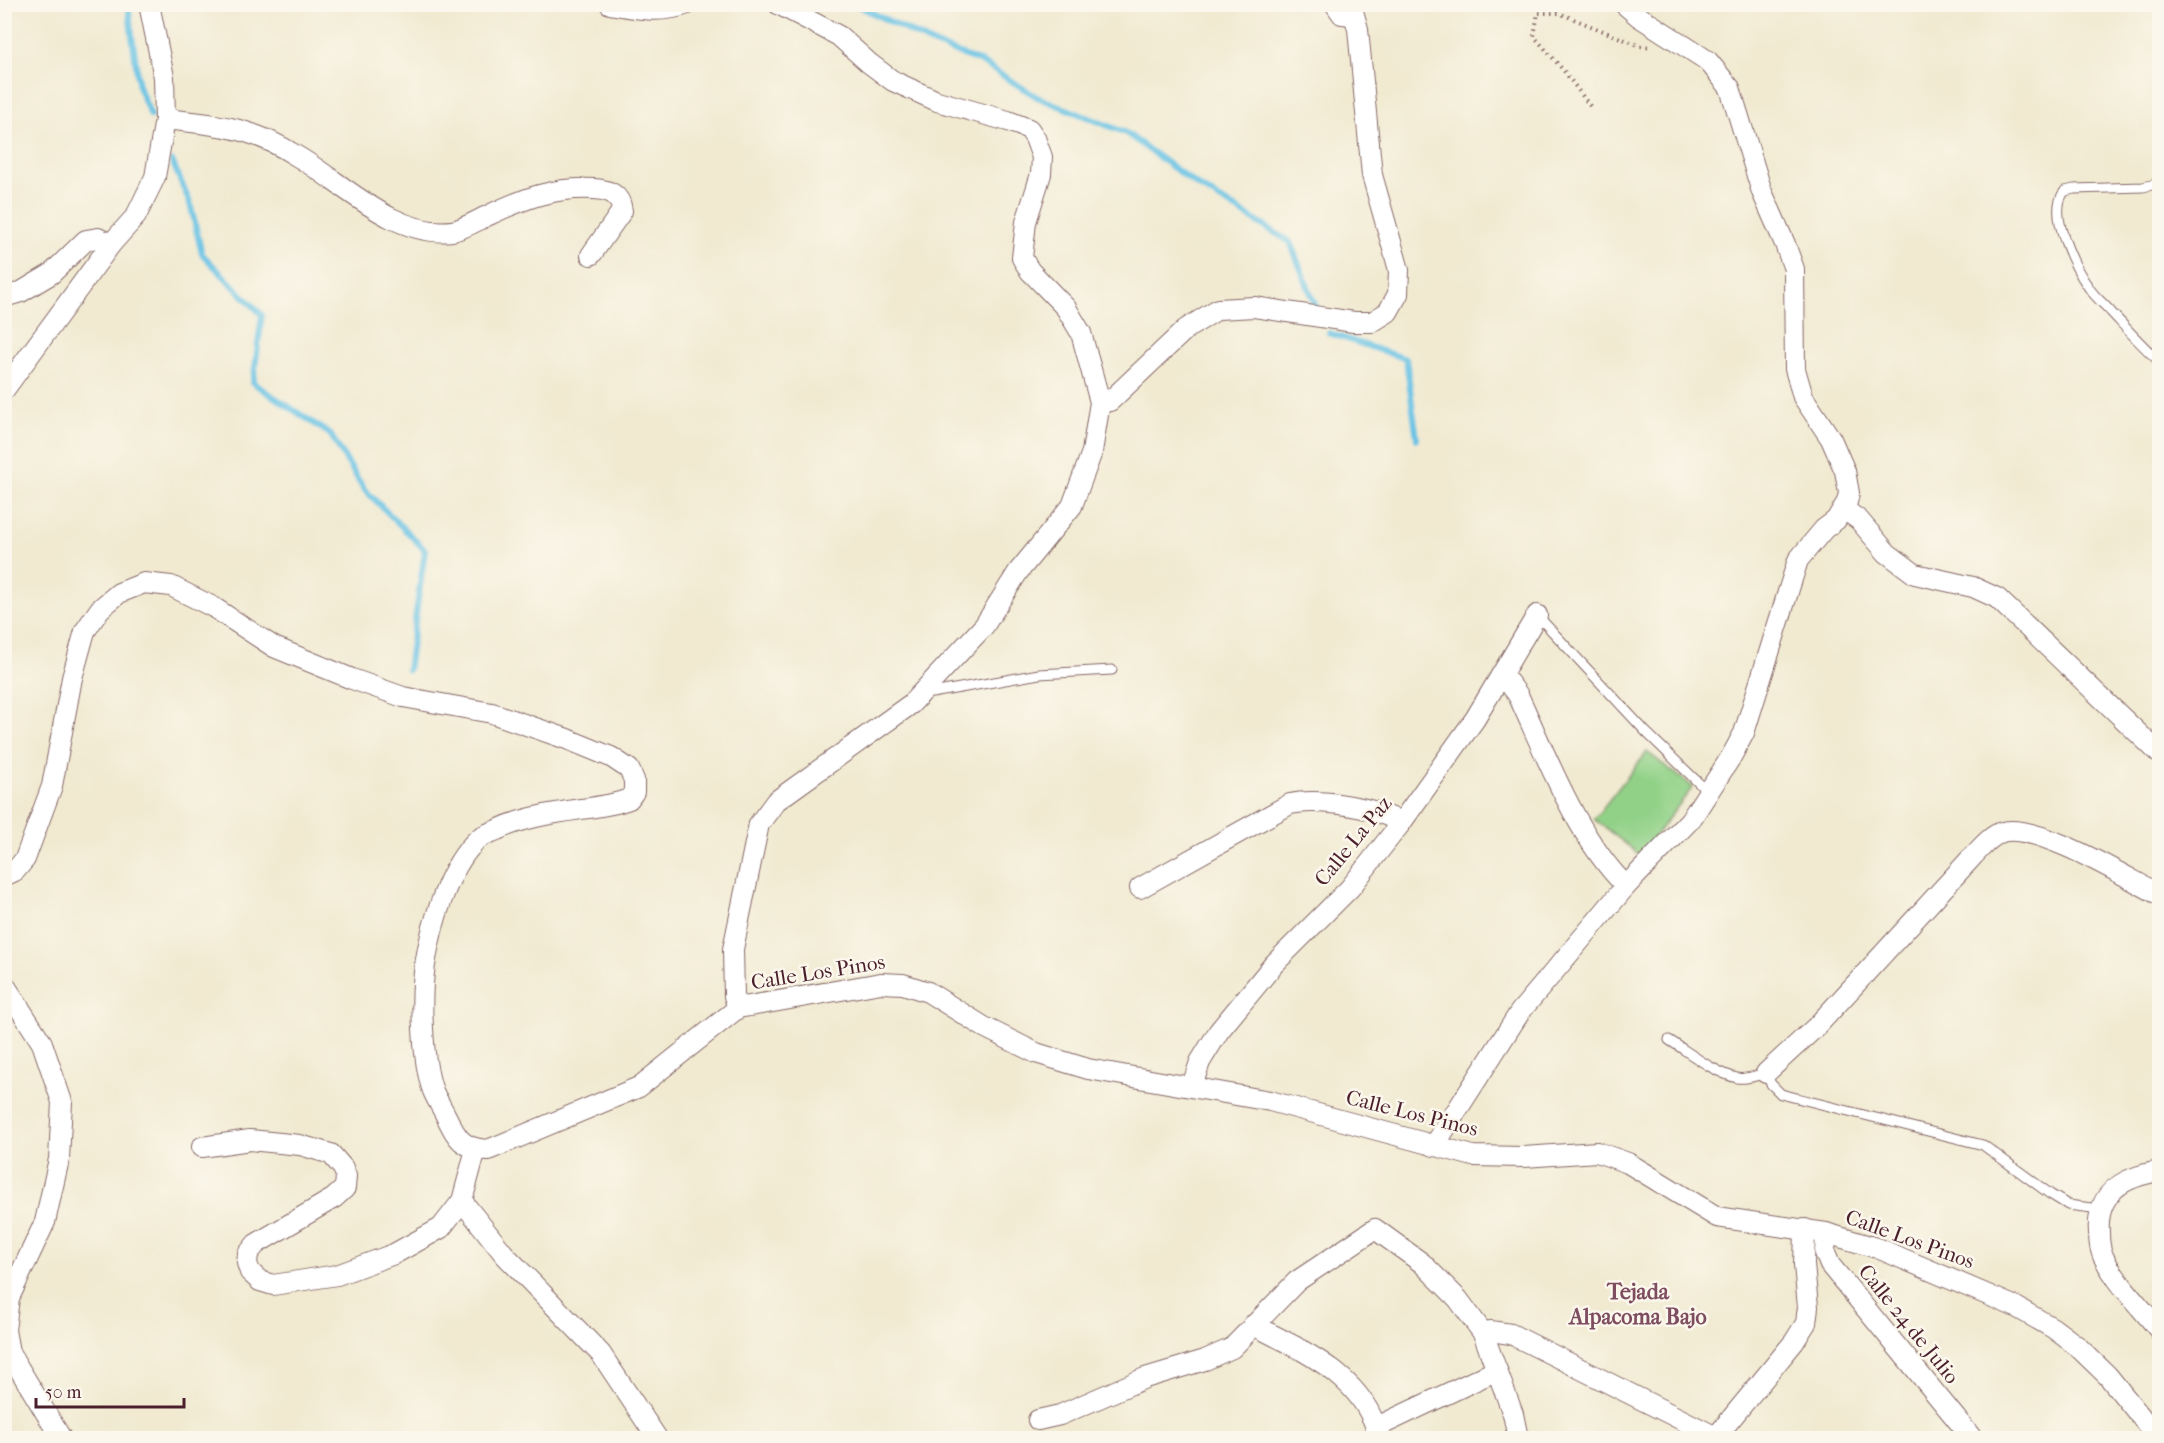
<svg xmlns="http://www.w3.org/2000/svg" width="2164" height="1443" viewBox="0 0 2164 1443" font-family="'IM FELL French Canon',serif">
<style>
.green{fill:#91d187;stroke:#6e7859;stroke-width:1.5}
.lines{fill:none;stroke-linecap:round;stroke-linejoin:round}
.stream{stroke:#66c2e4;stroke-width:6}
.service-casing{stroke:#846665;stroke-width:11}
.minor-casing{stroke:#846665;stroke-width:22}
.path{stroke:#846665;stroke-width:4;stroke-dasharray:1.5 4.5;stroke-linecap:butt}
.service{stroke:#fff;stroke-width:9}
.minor{stroke:#fff;stroke-width:20}
.labels{text-anchor:middle;dominant-baseline:central;stroke-width:5;stroke-linejoin:round;paint-order:stroke}
.street-label{font-size:21px;fill:#4a1f2b;stroke:#fbf7ec}
.neighbourhood-label{font-size:22px;font-weight:bold;fill:#7e4e60;stroke:#fbf7ec}
</style>
<rect width="100%" height="100%" fill="#fbf7ec"/>
<filter id="ink" filterUnits="userSpaceOnUse"><feTurbulence type="fractalNoise" baseFrequency=".0167" numOctaves="2"/><feDisplacementMap in="SourceGraphic" scale="12" xChannelSelector="R" yChannelSelector="G"/><feConvolveMatrix kernelMatrix="1 2 1 2 8 2 1 2 1" color-interpolation-filters="sRGB"/></filter>
<filter id="wash" filterUnits="userSpaceOnUse"><feTurbulence type="fractalNoise" baseFrequency=".008" numOctaves="4" result="noise"/><feDisplacementMap in="SourceGraphic" scale="24" xChannelSelector="R" yChannelSelector="G"/><feGaussianBlur stdDeviation="1.35" result="paint"/><feColorMatrix in="noise" values="0 0 0 0 0 0 0 0 0 0 0 0 0 0 0 0 0 1.4 0 .05"/><feComposite in="paint" operator="in"/></filter>
<g filter="url(#wash)">
<rect width="100%" height="100%" fill="#f1ead1"/>
<polygon class="green" points="1647,752 1693,787 1640,855 1594,819"/>
<g class="lines">
<g class="stream">
<polyline points="128,4 139,88 151,116"/>
<polyline points="855,4 934,44 981,62 1037,97 1126,133 1197,185 1290,242 1318,312"/>
<polyline points="172,161 190,203 202,254 262,315 253,383 330,434 364,489 425,550 408,670"/>
<polyline points="1329,333 1406,359 1417,439"/>
</g>
</g>
</g>
<g filter="url(#ink)">
<g class="lines">
<defs>
<g id="service">
<path d="M2160 183 2143 187 2074 189 2065 191C2046 212 2075 268 2089 288 2095 297 2104 304 2111 312 2127 329 2142 346 2160 362"/>
<polyline points="1537,615 1646,732 1708,792"/>
<polyline points="925,690 932,693 1039,674 1112,670"/>
<path d="M1669 1040C1690 1053 1713 1072 1737 1078 1747 1080 1757 1075 1766 1073L1771 1084 1781 1094 1983 1145 2050 1194 2068 1205 2100 1209"/>
</g>
<g id="minor">
<path d="M610 4C638 9 660 14 688 4"/>
<polyline points="1335,4 1342,14 1353,15"/>
<path d="M165 119C191 122 220 124 246 132 262 137 281 146 295 155 341 181 394 238 452 231 464 229 478 220 489 215 525 198 554 187 594 189 610 190 620 194 622 211L591 255"/>
<polyline points="4,297 21,292 51,274 86,240 98,238 111,244"/>
<polyline points="4,390 111,244 136,216 155,177 165,119 164,77 149,4"/>
<polyline points="1100,402 1110,401 1186,329 1218,309 1254,307 1354,322 1372,322 1388,312 1398,294 1399,270 1372,175 1358,29 1351,4"/>
<polyline points="1844,509 1859,520 1887,553 1915,574 1973,587 1997,598 2160,754"/>
<path d="M1501 676 1509 683 1518 695C1547 757 1577 838 1626 886"/>
<path d="M4 876 15 871 25 859 52 786 72 678 85 631 100 609 119 593 144 583 171 586 213 607 274 647 352 679 403 697 492 713 567 739 611 757 629 769 634 780V792L629 799C614 805 597 807 581 809 553 813 522 818 497 830 490 833 482 835 477 840 448 867 431 926 425 965 420 997 422 1061 433 1091 437 1100 442 1108 446 1116 457 1138 461 1148 488 1150L639 1087 738 1008 881 983 903 984 928 992 984 1027 1036 1053 1088 1069 1270 1101 1473 1156 1524 1157 1597 1152 1628 1163 1717 1217 1826 1233 1880 1249 2016 1307 2053 1328 2077 1346 2108 1376 2158 1438"/>
<path d="M1140 888 1290 804C1319 798 1377 807 1401 823"/>
<polyline points="4,984 42,1043 62,1102 59,1159 45,1222 9,1298 5,1330 9,1352 61,1438"/>
<polyline points="738,1008 734,996 733,949 759,824 776,801 911,704 984,626 1018,572 1072,506 1092,452 1100,402 1081,333 1066,308 1030,271 1022,258 1026,222 1041,174 1042,157 1035,138 1029,129 1008,121 937,101 893,81 869,63 839,36 778,4"/>
<path d="M1766 1073 1817 1026 1973 856C1981 848 1990 836 2002 832 2036 822 2127 878 2160 895"/>
<polyline points="1192,1086 1200,1062 1219,1031 1274,964 1350,888 1401,823 1475,719 1537,615"/>
<polyline points="1434,1146 1520,1012 1626,886 1691,819 1731,757 1744,733 1798,560 1824,529 1836,520 1847,502 1849,493 1845,471 1831,439 1803,397 1795,369 1794,269 1785,244 1762,192 1730,88 1708,61 1638,16 1624,4"/>
<polyline points="202,1147 250,1140 300,1145 331,1154 343,1168 346,1176 345,1188 334,1198 256,1244 248,1254 247,1263 250,1272 260,1281 273,1285 337,1275 394,1254 441,1228 462,1201 476,1149"/>
<path d="M2160 1171C2123 1177 2096 1192 2099 1233 2099 1241 2100 1249 2103 1256 2116 1283 2141 1307 2160 1331"/>
<polyline points="462,1201 504,1254 601,1354 657,1438"/>
<polyline points="1826,1233 1825,1253 1830,1265 1972,1438"/>
<path d="M1253 1325C1304 1351 1365 1377 1379 1438"/>
<polyline points="1483,1333 1490,1331 1511,1334 1718,1438"/>
<polyline points="1038,1420 1060,1415 1145,1378 1205,1360 1232,1348 1297,1281 1375,1229 1422,1263 1458,1299 1483,1333 1513,1414 1518,1438"/>
<polyline points="1377,1427 1497,1370"/>
<polyline points="1716,1437 1794,1342 1806,1323 1808,1307 1804,1265 1805,1229"/>
</g>
</defs>
<use href="#service" class="service-casing"/>
<use href="#minor" class="minor-casing"/>
<polyline class="path" points="1590,106 1564,71 1534,36 1538,13 1559,13 1640,46 1651,47"/>
<use href="#service" class="service"/>
<use href="#minor" class="minor"/>
</g>
</g>
<g class="labels">
<g class="street-label">
<text transform="translate(1353 841) rotate(-51)">Calle La Paz</text>
<text transform="translate(818 972) rotate(-9)">Calle Los Pinos</text>
<text transform="translate(1412 1113) rotate(14)">Calle Los Pinos</text>
<text transform="translate(1910 1239) rotate(20)">Calle Los Pinos</text>
<text transform="translate(1909 1324) rotate(51)">Calle 24 de Julio</text>
</g>
<g class="neighbourhood-label">
<text x="1638" y="1292">Tejada<tspan x="1638" dy="25">Alpacoma Bajo</tspan></text>
</g>
</g>
<rect width="2164" height="1443" fill="none" stroke="#fbf7ec" stroke-width="24"/>
<path d="M36 1398v9h148v-9" fill="none" stroke="#4a1f2b" stroke-width="3"/>
<text x="45" y="1398" font-size="18" fill="#4a1f2b" stroke="#fbf7ec" stroke-width="4.5" paint-order="stroke">50 m</text>
</svg>
